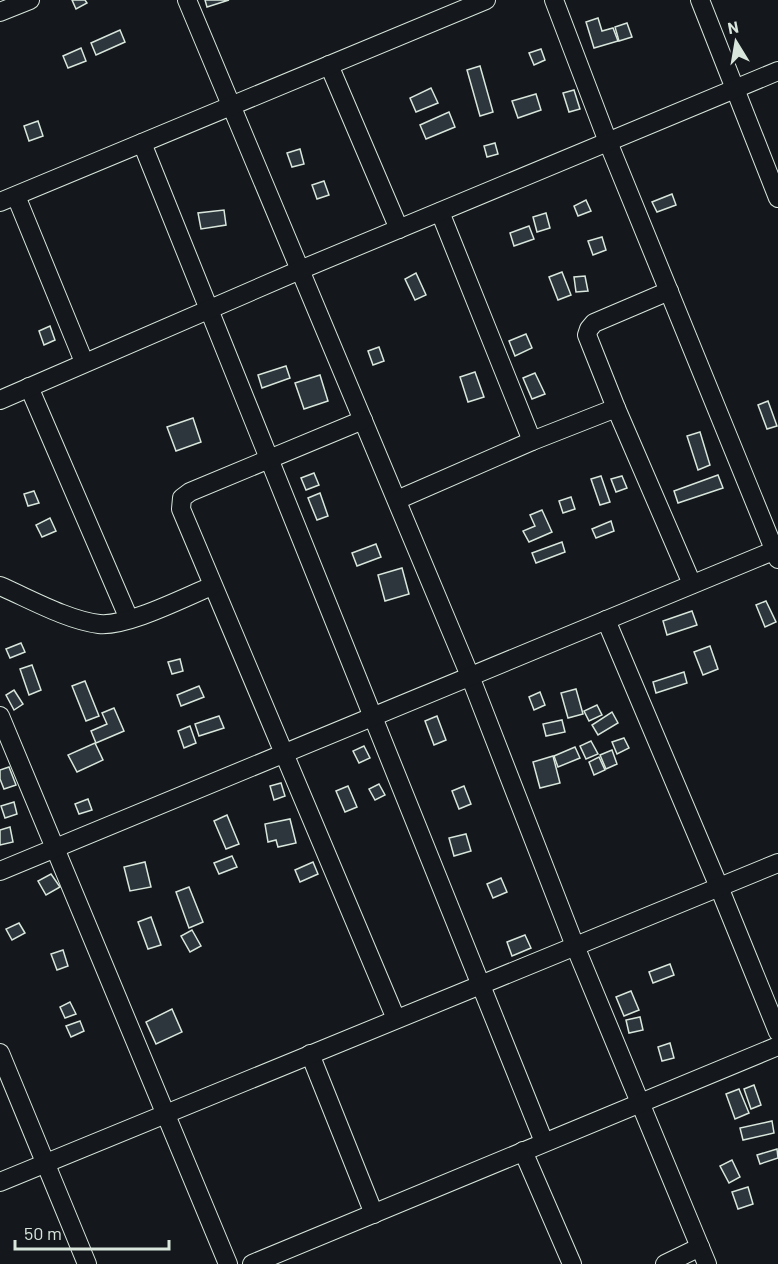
<svg xmlns="http://www.w3.org/2000/svg" width="778" height="1264" viewBox="0 0 778 1264" font-family="Barlow,sans-serif">
<style>
.building{fill:#2c363c;stroke:#d8e6dc;stroke-width:1.5}
.lines{fill:none;stroke-linecap:round;stroke-linejoin:round}
.street-casing{stroke:#d8e6dc;stroke-width:20}
.street{stroke:#14181c;stroke-width:18}
</style>
<rect width="100%" height="100%" fill="#14181c"/>
<g class="building">
<polygon points="72,0 85,0 87,3 76,9"/>
<polygon points="205,0 229,0 207,7"/>
<polygon points="598,18 602,31 613,28 618,41 594,48 586,22"/>
<polygon points="627,23 632,37 619,41 615,27"/>
<polygon points="120,30 125,42 96,55 91,43"/>
<polygon points="81,48 86,61 68,68 63,56"/>
<polygon points="541,49 545,60 534,65 529,53"/>
<polygon points="480,66 493,112 480,116 467,70"/>
<polygon points="431,88 438,103 416,112 410,98"/>
<polygon points="574,90 580,109 569,112 563,93"/>
<polygon points="536,94 541,110 518,118 512,101"/>
<polygon points="449,112 455,127 426,139 420,125"/>
<polygon points="38,121 43,136 29,141 24,126"/>
<polygon points="495,143 498,154 487,157 484,146"/>
<polygon points="300,149 304,164 292,167 287,153"/>
<polygon points="324,181 329,195 317,199 312,185"/>
<polygon points="672,194 676,205 657,212 652,202"/>
<polygon points="586,200 591,211 578,216 574,206"/>
<polygon points="224,210 226,225 201,229 198,213"/>
<polygon points="546,213 550,228 537,232 533,217"/>
<polygon points="529,226 534,239 514,246 510,233"/>
<polygon points="602,237 606,250 593,255 588,241"/>
<polygon points="562,272 571,295 558,300 549,277"/>
<polygon points="416,273 426,295 415,300 405,279"/>
<polygon points="585,276 588,291 576,292 574,277"/>
<polygon points="50,326 55,340 44,345 39,331"/>
<polygon points="526,334 532,348 515,356 509,341"/>
<polygon points="379,347 384,361 373,365 368,351"/>
<polygon points="286,366 290,378 262,388 258,375"/>
<polygon points="475,372 484,397 468,402 460,377"/>
<polygon points="535,373 545,394 532,399 523,378"/>
<polygon points="320,375 328,401 304,409 295,383"/>
<polygon points="768,401 777,426 767,429 758,405"/>
<polygon points="193,418 201,442 176,451 167,427"/>
<polygon points="700,432 710,465 698,470 687,436"/>
<polygon points="314,473 319,485 306,490 301,478"/>
<polygon points="718,475 723,488 678,503 674,491"/>
<polygon points="601,476 610,502 600,505 591,479"/>
<polygon points="622,476 627,488 616,492 611,479"/>
<polygon points="34,491 39,503 28,506 24,494"/>
<polygon points="320,493 328,516 317,520 308,498"/>
<polygon points="571,497 575,509 563,513 559,501"/>
<polygon points="542,510 552,532 529,542 523,531 535,526 530,515"/>
<polygon points="50,518 56,531 42,537 36,525"/>
<polygon points="611,521 614,531 596,538 592,529"/>
<polygon points="562,542 565,552 536,563 532,553"/>
<polygon points="376,544 381,557 357,566 352,553"/>
<polygon points="402,568 409,594 385,601 378,575"/>
<polygon points="766,601 776,622 765,627 756,605"/>
<polygon points="692,611 697,625 667,635 663,621"/>
<polygon points="21,643 25,652 10,658 6,649"/>
<polygon points="710,646 718,669 703,675 694,652"/>
<polygon points="180,659 183,671 172,674 168,662"/>
<polygon points="32,665 41,690 29,695 20,669"/>
<polygon points="684,672 687,683 656,693 653,682"/>
<polygon points="85,681 99,716 86,721 72,686"/>
<polygon points="199,686 204,697 181,706 177,695"/>
<polygon points="576,689 583,714 568,718 561,693"/>
<polygon points="14,690 23,704 14,710 6,695"/>
<polygon points="540,692 545,705 534,710 529,697"/>
<polygon points="597,705 602,715 589,721 584,711"/>
<polygon points="114,708 124,731 96,743 91,731 107,724 102,713"/>
<polygon points="612,712 618,723 598,735 592,725"/>
<polygon points="219,716 224,728 199,736 195,724"/>
<polygon points="437,716 446,740 434,745 425,721"/>
<polygon points="562,720 565,732 546,736 543,724"/>
<polygon points="190,726 196,743 184,748 178,731"/>
<polygon points="624,738 629,748 617,754 612,742"/>
<polygon points="591,741 598,754 586,759 580,746"/>
<polygon points="95,743 103,760 77,772 68,755"/>
<polygon points="364,746 370,758 359,763 353,751"/>
<polygon points="575,747 580,758 558,767 554,756"/>
<polygon points="612,750 617,764 606,769 600,755"/>
<polygon points="553,756 560,783 540,788 533,762"/>
<polygon points="599,757 605,770 594,775 589,762"/>
<polygon points="9,767 16,785 4,789 0,779 0,770"/>
<polygon points="281,783 285,796 274,800 270,786"/>
<polygon points="379,784 385,795 375,800 369,789"/>
<polygon points="348,786 357,807 345,812 336,791"/>
<polygon points="464,786 471,804 459,809 452,791"/>
<polygon points="88,799 92,810 79,814 75,804"/>
<polygon points="14,802 17,814 5,818 1,806"/>
<polygon points="227,815 239,844 226,849 214,821"/>
<polygon points="290,819 296,843 278,847 276,840 268,842 265,824"/>
<polygon points="10,827 13,842 0,845 0,830"/>
<polygon points="466,834 471,851 454,856 449,838"/>
<polygon points="232,856 237,867 219,874 214,863"/>
<polygon points="145,862 151,887 130,891 124,867"/>
<polygon points="313,862 318,874 300,882 295,870"/>
<polygon points="51,874 60,887 46,895 38,881"/>
<polygon points="501,878 507,892 493,898 487,884"/>
<polygon points="189,887 203,922 189,928 176,892"/>
<polygon points="151,917 161,945 148,949 138,922"/>
<polygon points="19,923 25,933 12,940 6,929"/>
<polygon points="192,930 201,946 190,952 181,936"/>
<polygon points="525,935 531,948 512,956 507,942"/>
<polygon points="63,950 68,966 57,970 51,954"/>
<polygon points="670,964 674,975 653,983 649,972"/>
<polygon points="631,991 639,1010 624,1016 616,997"/>
<polygon points="70,1002 76,1014 65,1018 60,1007"/>
<polygon points="172,1009 182,1032 156,1044 146,1022"/>
<polygon points="640,1017 643,1030 629,1033 626,1020"/>
<polygon points="80,1021 84,1031 71,1037 66,1026"/>
<polygon points="670,1043 674,1058 662,1061 658,1047"/>
<polygon points="754,1085 761,1105 751,1109 744,1089"/>
<polygon points="739,1089 749,1113 735,1119 726,1094"/>
<polygon points="772,1121 774,1133 743,1140 740,1128"/>
<polygon points="777,1149 778,1158 760,1164 757,1155"/>
<polygon points="732,1160 740,1177 729,1183 720,1166"/>
<polygon points="748,1187 753,1204 738,1209 732,1192"/>
</g>
<g class="lines">
<defs>
<g id="street">
<polyline points="187,0 470,676 575,946 707,1264"/>
<polyline points="554,0 608,142 778,559"/>
<polyline points="700,0 778,198"/>
<polyline points="0,12 30,0"/>
<polyline points="329,65 399,229"/>
<polyline points="142,143 544,1142"/>
<polyline points="16,196 84,362"/>
<polyline points="0,202 486,0"/>
<polyline points="440,212 532,441"/>
<polyline points="669,291 594,323 589,329 587,335 616,408 692,584"/>
<polyline points="29,387 129,619"/>
<polyline points="0,400 300,270 778,71"/>
<polyline points="363,420 190,492 182,498 181,509 396,1019"/>
<polyline points="397,500 532,441 616,408"/>
<path d="M0 586C30 599 67 620 99 624 127 627 185 597 212 586"/>
<polyline points="606,620 719,887 778,1032"/>
<polyline points="0,716 228,1264"/>
<polyline points="0,871 778,549"/>
<polyline points="0,1053 87,1264"/>
<polyline points="310,1054 374,1214"/>
<polyline points="523,1151 572,1264"/>
<polyline points="0,1182 778,863"/>
<polyline points="252,1264 778,1046"/>
<polyline points="665,1264 700,1247"/>
</g>
</defs>
<use href="#street" class="street-casing"/>
<use href="#street" class="street"/>
</g>
<g transform="translate(736 42) rotate(349)" stroke="#14181c" stroke-width="4.5" paint-order="stroke">
<path d="M0-4.5L10 22L0 15L-10 22Z" fill="#d8e6dc"/>
<text y="-9" font-size="16" font-weight="bold" text-anchor="middle" fill="#d8e6dc">N</text>
</g>
<path d="M15 1240v9h154v-9" fill="none" stroke="#d8e6dc" stroke-width="3"/>
<text x="24" y="1240" font-size="18" fill="#d8e6dc" stroke="#14181c" stroke-width="4.5" paint-order="stroke">50 m</text>
</svg>
